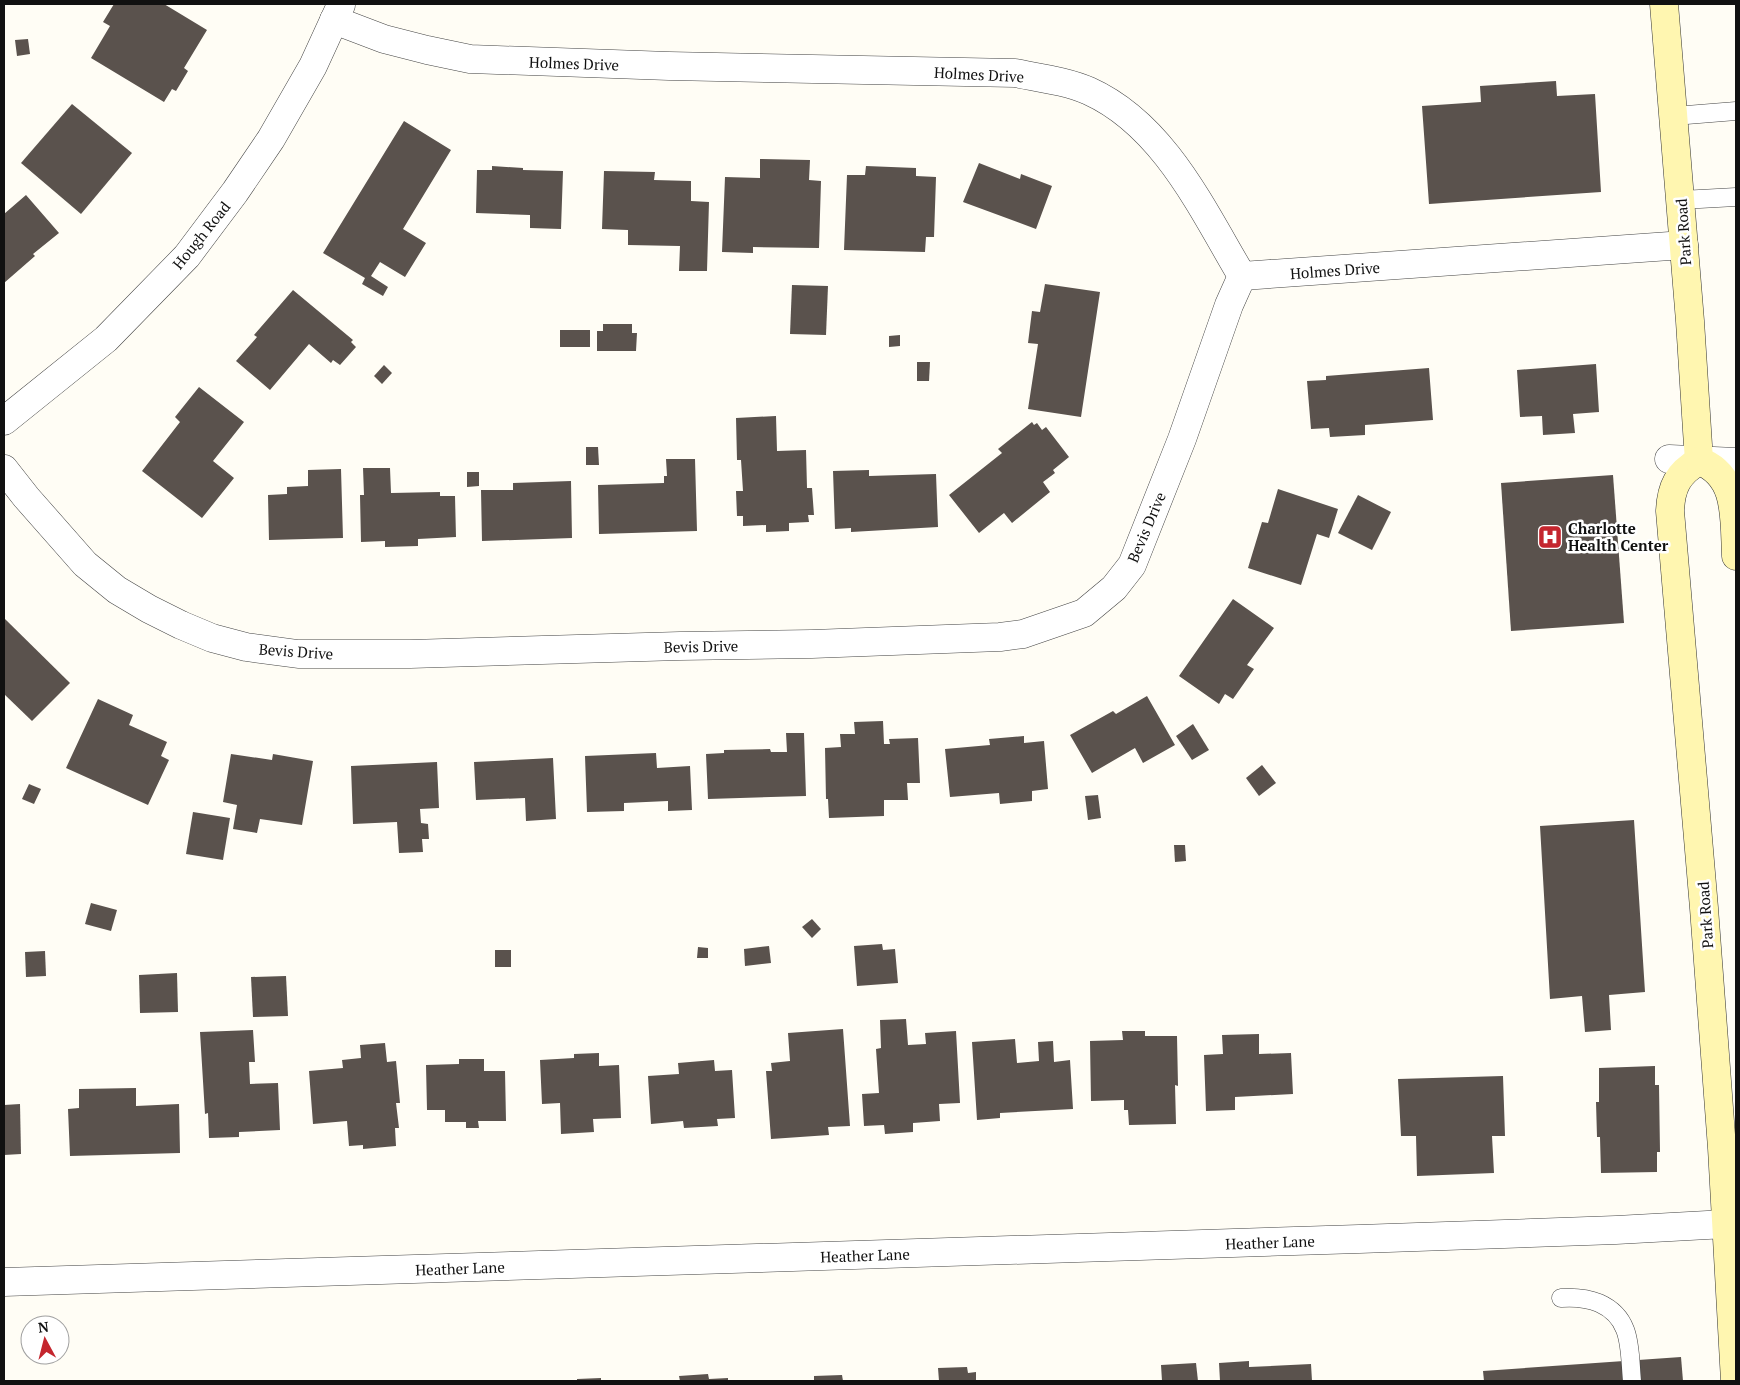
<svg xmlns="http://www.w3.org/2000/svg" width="1740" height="1385" viewBox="0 0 1740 1385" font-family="'PT Serif',serif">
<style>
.building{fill:#5a524d}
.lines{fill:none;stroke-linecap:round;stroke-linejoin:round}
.service-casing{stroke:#444;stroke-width:19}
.minor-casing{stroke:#444;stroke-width:29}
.secondary-casing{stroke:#333;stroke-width:29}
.service{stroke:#fff;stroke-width:18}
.minor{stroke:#fff;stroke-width:28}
.secondary{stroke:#fff6b0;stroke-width:28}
.labels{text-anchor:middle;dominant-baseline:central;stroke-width:5;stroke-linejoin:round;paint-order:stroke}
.street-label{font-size:15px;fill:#111;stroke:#fff}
.poi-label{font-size:15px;font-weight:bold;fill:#111;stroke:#fff;text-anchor:start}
</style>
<rect width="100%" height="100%" fill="#fffdf5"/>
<g class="building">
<polygon points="114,4 164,4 207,30 184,68 188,71 176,91 172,89 164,102 91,58 110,26 103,22"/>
<polygon points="28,39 30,54 17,56 15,40"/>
<polygon points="1556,81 1557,96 1595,94 1601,192 1429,204 1422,106 1481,102 1480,86"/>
<polygon points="72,104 132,153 81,214 21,163"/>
<polygon points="404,121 451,150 403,229 426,243 405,277 380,262 371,276 388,287 383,296 362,284 365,278 323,253"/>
<polygon points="760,159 810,160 809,180 821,181 819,248 753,247 753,253 722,252 725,177 760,178"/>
<polygon points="979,163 1020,179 1021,174 1052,186 1036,229 963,202"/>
<polygon points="492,166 523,168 523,170 563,171 561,229 530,228 530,215 476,213 477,170 492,170"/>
<polygon points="866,166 916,168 916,176 936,177 934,237 926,237 925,252 844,250 847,175 865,175"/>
<polygon points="604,171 655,172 654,180 691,181 691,201 709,202 707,271 679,271 680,246 628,245 628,230 602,229"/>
<polygon points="26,195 59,233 33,254 35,256 4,283 4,214"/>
<polygon points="1045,284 1100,292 1081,417 1028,409 1038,344 1028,343 1032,311 1040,312"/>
<polygon points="792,285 828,286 826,335 790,334"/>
<polygon points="293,290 353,340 351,342 356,347 340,365 333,360 331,363 309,344 270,390 236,361 257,337 254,335"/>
<polygon points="603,324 632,324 632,333 637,333 636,351 597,351 597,331 603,331"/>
<rect x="560" y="330" width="30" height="17"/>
<polygon points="900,335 900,346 889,347 889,336"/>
<polygon points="917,362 930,362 929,381 917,381"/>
<polygon points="1596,364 1599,412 1573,414 1575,433 1543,435 1542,416 1520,417 1517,370"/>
<polygon points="384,365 392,373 382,384 374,376"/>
<polygon points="1429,368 1433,420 1365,425 1365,435 1330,437 1329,428 1311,429 1307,381 1326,380 1326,376"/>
<polygon points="199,387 244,422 213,461 234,478 202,518 142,471 180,422 175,417"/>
<polygon points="776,416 777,451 806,450 807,488 812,488 814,515 808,515 809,522 789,523 789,531 766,532 766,525 743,526 743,516 737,516 736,491 743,491 741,460 737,460 736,418"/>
<polygon points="1032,422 1034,425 1037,423 1042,430 1046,427 1069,457 1053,470 1055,473 1043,482 1050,492 1012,523 1004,513 979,533 949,495 1002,453 998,449"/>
<polygon points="586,447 598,447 599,465 586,465"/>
<polygon points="666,459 695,459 697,531 599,534 598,485 664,483 664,476 667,476"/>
<polygon points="363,468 390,468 391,493 440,492 440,496 455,496 456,537 418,539 418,546 385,547 385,541 361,542 360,495 364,495"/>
<polygon points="341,469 343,538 269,540 268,495 287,494 287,487 308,486 308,470"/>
<polygon points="869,470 869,476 936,474 938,527 851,532 851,528 835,529 833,471"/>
<polygon points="467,472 479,472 479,486 467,487"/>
<polygon points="1613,475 1624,623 1511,631 1501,483"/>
<polygon points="571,481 572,538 482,541 481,490 513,490 513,483"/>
<polygon points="1278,489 1338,509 1329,538 1317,534 1301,585 1248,568 1262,522 1268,523"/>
<polygon points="1358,495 1391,512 1372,550 1338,533"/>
<polygon points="1233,599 1274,628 1247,665 1254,669 1233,699 1225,694 1219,704 1179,676"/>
<polygon points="4,618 70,683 32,721 4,694"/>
<polygon points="1147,696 1175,745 1143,763 1135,748 1092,773 1070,735 1113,711 1116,714"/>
<polygon points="98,699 133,715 129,725 167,742 161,756 169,760 148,805 66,768"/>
<polygon points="883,721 884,744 890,744 889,739 918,738 920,783 907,783 908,800 884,800 884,816 829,818 828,799 826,799 825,748 841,747 840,734 855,734 854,722"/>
<polygon points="1193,724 1209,750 1192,760 1176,736"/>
<polygon points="786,733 804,733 806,796 708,799 706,754 724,753 724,750 770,749 771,752 787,752"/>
<polygon points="1024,736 1024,743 1044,741 1048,789 1032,791 1032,801 1000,804 999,793 950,797 945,749 990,745 989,739"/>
<polygon points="656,753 657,768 690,766 692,810 668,811 668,801 624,803 624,811 587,812 585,756"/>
<polygon points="231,754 272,760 273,754 313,761 302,825 260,819 257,833 233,829 237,805 223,802"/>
<polygon points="553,758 556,819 526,821 525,798 476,800 474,762"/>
<polygon points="437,762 439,808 420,809 421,823 428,824 429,839 422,839 423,852 399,853 397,822 353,824 351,766"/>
<polygon points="1262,765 1276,783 1259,796 1246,778"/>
<polygon points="29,784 41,789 34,804 22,799"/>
<polygon points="1098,795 1101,818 1088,820 1085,796"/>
<polygon points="193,812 230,818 223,860 186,854"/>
<polygon points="1634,820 1645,992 1609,995 1611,1030 1585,1032 1582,996 1550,999 1540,826"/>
<polygon points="1174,845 1185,845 1186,861 1175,862"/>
<polygon points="91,903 117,910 111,931 85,924"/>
<polygon points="812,919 821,929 812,938 802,927"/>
<polygon points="882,944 883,950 895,949 898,983 857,986 854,946"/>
<polygon points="769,946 771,963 745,966 744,949"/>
<polygon points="698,947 708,948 708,958 697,958"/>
<rect x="495" y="950" width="16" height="17"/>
<polygon points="45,951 46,976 26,977 25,952"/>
<polygon points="177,973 178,1012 140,1013 139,975"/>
<polygon points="286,976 288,1016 253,1017 251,977"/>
<polygon points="906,1019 908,1045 926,1044 925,1033 956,1031 960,1103 939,1104 940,1121 913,1123 913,1132 885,1134 884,1125 864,1126 862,1094 879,1093 876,1049 881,1048 880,1020"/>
<polygon points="843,1029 850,1126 828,1127 829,1135 771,1139 766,1071 772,1071 771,1063 790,1061 788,1033"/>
<polygon points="253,1030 255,1062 249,1062 250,1084 278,1083 280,1130 239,1132 239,1137 209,1138 208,1113 205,1114 200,1032"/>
<polygon points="1122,1031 1145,1031 1145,1036 1177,1036 1178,1086 1175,1085 1176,1124 1129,1125 1128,1110 1124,1110 1124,1100 1091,1101 1090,1041 1123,1040"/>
<polygon points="1259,1034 1259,1054 1291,1053 1293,1094 1235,1097 1235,1110 1206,1111 1204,1055 1223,1054 1222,1035"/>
<polygon points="1015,1039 1017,1063 1039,1061 1038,1042 1053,1041 1054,1062 1070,1060 1073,1109 1000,1113 1000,1118 977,1120 972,1042"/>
<polygon points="385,1043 387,1062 396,1061 400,1103 396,1103 399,1128 395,1128 396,1146 363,1149 363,1145 349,1146 347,1121 313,1124 309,1071 343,1068 342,1060 361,1058 360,1045"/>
<polygon points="599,1053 599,1066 619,1065 621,1118 593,1119 594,1132 561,1134 560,1103 542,1104 540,1060 574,1058 574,1054"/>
<polygon points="459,1059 484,1059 484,1071 505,1071 506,1121 478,1121 479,1128 466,1128 466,1122 445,1122 445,1110 427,1110 426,1065 459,1064"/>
<polygon points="714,1060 715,1071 732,1070 735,1118 717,1119 718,1126 684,1128 683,1121 651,1124 648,1076 679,1074 678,1063"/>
<polygon points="1655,1066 1655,1085 1659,1085 1660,1152 1657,1152 1657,1172 1601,1173 1600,1137 1597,1137 1596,1102 1599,1102 1599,1068"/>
<polygon points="1503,1076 1505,1136 1492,1136 1494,1173 1417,1176 1416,1136 1401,1136 1398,1079"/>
<polygon points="136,1088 136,1106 179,1104 180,1153 70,1156 68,1109 79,1108 79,1089"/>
<polygon points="20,1104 21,1154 4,1155 4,1105"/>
<polygon points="1681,1357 1683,1381 1484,1381 1483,1371"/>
<polygon points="1249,1361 1249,1367 1311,1364 1312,1381 1220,1381 1219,1363"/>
<polygon points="1196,1363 1198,1381 1162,1381 1161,1365"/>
<polygon points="967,1367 968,1373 976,1372 976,1381 939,1381 938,1368"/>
<polygon points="708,1374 709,1379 728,1378 728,1381 680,1381 679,1376"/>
<polygon points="842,1375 843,1381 814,1381 814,1376"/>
<polygon points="601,1378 601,1381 577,1381 577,1379"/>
</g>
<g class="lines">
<defs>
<g id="service">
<polyline points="1674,116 1736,111"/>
<polyline points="1681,200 1736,197"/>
<path d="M1561 1298C1575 1297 1587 1298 1599 1303 1633 1318 1629 1350 1632 1381"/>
</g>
<g id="minor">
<path d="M334 20 384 39 427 50 470 59 669 66 1015 73C1040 78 1066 81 1089 91 1164 125 1202 209 1242 276L1684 245"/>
<polyline points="4,421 106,339 187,256 235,192 271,139 313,66 341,5"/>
<polyline points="1669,459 1736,462"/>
<polyline points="4,469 26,497 85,564 117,590 149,609 181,625 212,638 246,647 298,654 410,654 680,646 812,644 1000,637 1023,634 1084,613 1114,588 1132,565 1182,439 1229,305 1242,276"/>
<polyline points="4,1282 1359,1239 1616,1230 1726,1224"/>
</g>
<g id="secondary">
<polyline points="1664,4 1690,321 1699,461"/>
<path d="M1699 461C1678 473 1671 487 1670 511L1704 908 1722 1148 1735 1381"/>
<path d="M1699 461C1739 475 1734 520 1736 556"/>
</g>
</defs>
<use href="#service" class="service-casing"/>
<use href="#minor" class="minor-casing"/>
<use href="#secondary" class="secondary-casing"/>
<use href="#service" class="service"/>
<use href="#minor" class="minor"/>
<use href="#secondary" class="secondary"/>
</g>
<defs>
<symbol id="hospital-square" viewBox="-11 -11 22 22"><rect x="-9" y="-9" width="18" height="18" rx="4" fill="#c4262e" stroke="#fff"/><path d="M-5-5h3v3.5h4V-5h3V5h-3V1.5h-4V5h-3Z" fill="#fff"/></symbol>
</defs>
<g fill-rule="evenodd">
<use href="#hospital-square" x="1536" y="523" width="28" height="28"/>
</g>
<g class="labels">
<g class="street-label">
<text transform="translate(574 63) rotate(2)">Holmes Drive</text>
<text transform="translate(979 74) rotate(3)">Holmes Drive</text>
<text transform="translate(1683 232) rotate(-94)">Park Road</text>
<text transform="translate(201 235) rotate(-51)">Hough Road</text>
<text transform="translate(1335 270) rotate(-4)">Holmes Drive</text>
<text transform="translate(1146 527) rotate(-67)">Bevis Drive</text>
<text transform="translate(701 646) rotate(-1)">Bevis Drive</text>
<text transform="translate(296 651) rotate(4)">Bevis Drive</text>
<text transform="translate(1705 915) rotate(-94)">Park Road</text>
<text transform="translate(1270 1242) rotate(-2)">Heather Lane</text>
<text transform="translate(865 1255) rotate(-2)">Heather Lane</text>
<text transform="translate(460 1268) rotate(-2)">Heather Lane</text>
</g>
<g class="poi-label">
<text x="1568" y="528">Charlotte<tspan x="1568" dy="17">Health Center</tspan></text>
</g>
</g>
<rect width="1740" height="1385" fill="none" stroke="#111111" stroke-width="10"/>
<g transform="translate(45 1340) rotate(353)"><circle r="24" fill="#ffffff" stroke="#a0a0a0"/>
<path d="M0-4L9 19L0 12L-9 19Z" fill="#c4262e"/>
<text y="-8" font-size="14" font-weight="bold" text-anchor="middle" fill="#111111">N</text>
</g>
</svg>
